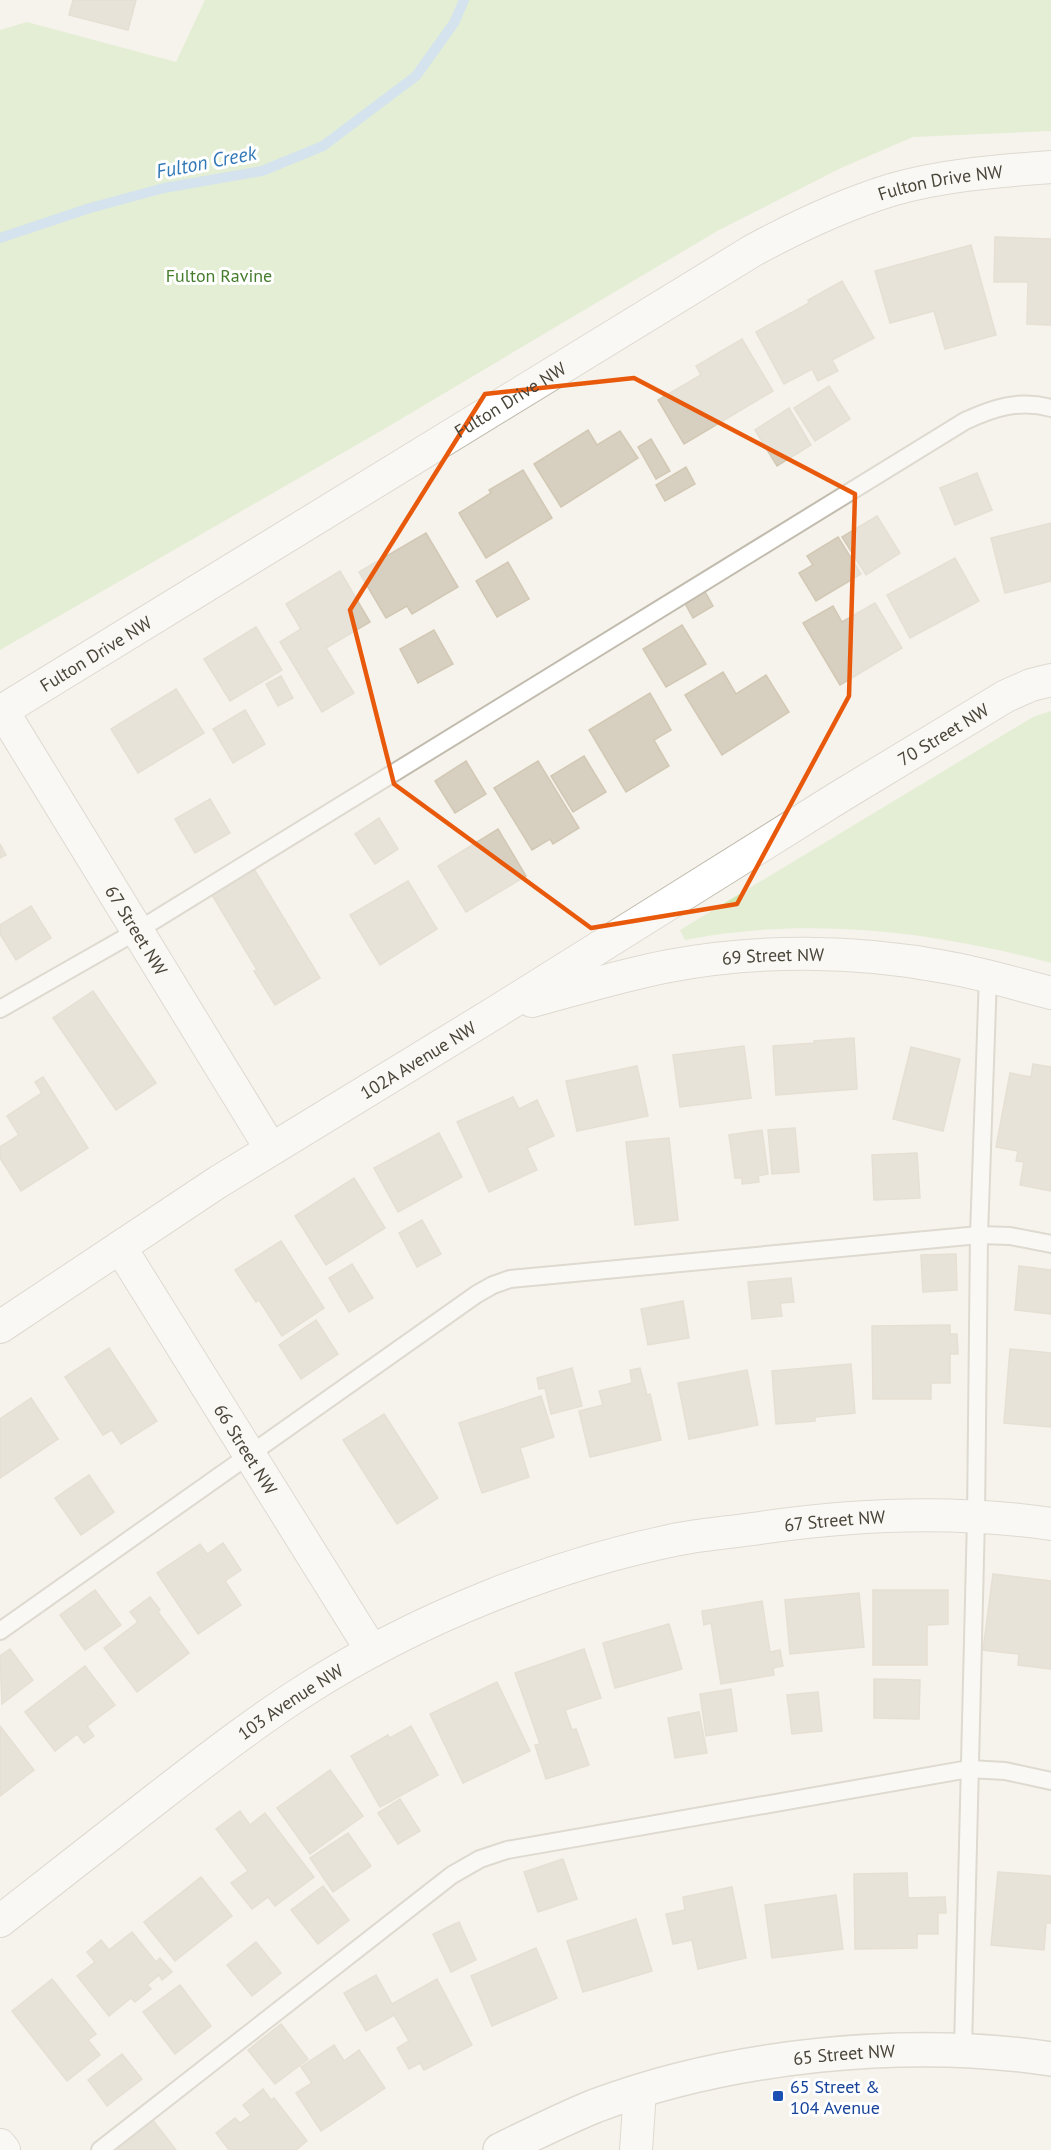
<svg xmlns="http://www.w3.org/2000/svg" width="1051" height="2150" viewBox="0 0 1051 2150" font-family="'PT Sans',sans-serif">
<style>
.green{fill:#cfe9b6}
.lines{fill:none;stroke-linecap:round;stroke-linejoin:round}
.stream{stroke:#aad0f0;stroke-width:10}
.building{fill:#d7d0c1;stroke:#d2c8b4;stroke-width:1.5}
.service-casing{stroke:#c1bcae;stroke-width:20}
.minor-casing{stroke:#c1bcae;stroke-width:34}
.tertiary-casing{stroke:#c1bcae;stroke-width:36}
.service{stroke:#fff;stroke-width:16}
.minor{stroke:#fff;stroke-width:32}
.tertiary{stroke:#fff;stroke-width:33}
.marked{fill:none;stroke:#e8590c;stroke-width:4.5;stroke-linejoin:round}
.transit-dot{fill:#1a4fb4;stroke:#fff;stroke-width:2}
.labels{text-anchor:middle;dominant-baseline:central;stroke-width:6;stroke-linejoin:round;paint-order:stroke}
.street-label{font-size:18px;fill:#4a4539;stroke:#fff}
.park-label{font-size:18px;fill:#467d2c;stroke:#fff}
.transit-label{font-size:18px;fill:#164399;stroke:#fff;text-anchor:start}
.water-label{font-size:20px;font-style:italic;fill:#3278b7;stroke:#fff}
</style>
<rect width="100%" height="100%" fill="#f6f3ec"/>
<g class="green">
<polygon points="205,0 1051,0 1051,131 913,137 841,168 719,230 379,432 0,650 0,30 27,22 176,62"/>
<path d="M1051 711V963C933 931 806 916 685 940L680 930 1033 717Z"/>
</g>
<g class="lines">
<polyline class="stream" points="0,238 90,208 164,188 262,171 323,146 416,76 454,23 464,0"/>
</g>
<g class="building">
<polygon points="73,0 136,0 128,30 69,15"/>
<polygon points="995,237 1051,239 1051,325 1027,324 1028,282 994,282"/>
<polygon points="971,245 996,335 945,349 934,311 890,323 875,271"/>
<polygon points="842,281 874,338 832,360 838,371 818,381 812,369 784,384 756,332 809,303 808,300"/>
<polygon points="742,339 773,391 684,444 658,400 701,375 696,366"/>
<polygon points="829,386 850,419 815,441 794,408"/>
<polygon points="789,408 811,445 777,466 755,430"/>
<polygon points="588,430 597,445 620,431 638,458 561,507 534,464"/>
<polygon points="651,439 670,471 656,479 638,447"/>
<polygon points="686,467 695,484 665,501 656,485"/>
<polygon points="523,470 552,518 486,558 459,513 491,493 489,490"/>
<polygon points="977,473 992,510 955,525 940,488"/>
<polygon points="877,516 900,553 866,575 842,537"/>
<polygon points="1051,523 1051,581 1005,593 991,538"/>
<polygon points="426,533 458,587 412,614 407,606 386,618 359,572"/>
<polygon points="838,537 861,574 816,601 799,573 813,565 807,556"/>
<polygon points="955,558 979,601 910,638 887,595"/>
<polygon points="508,562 529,599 497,617 476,581"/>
<polygon points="340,571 370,622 326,648 354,693 322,712 280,642 301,629 286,604"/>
<polygon points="703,588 713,606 693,618 683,600"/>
<polygon points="875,603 902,648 840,685 803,623 833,606 842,622"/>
<polygon points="682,625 706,664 666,687 643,649"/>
<polygon points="256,627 282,670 230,701 204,659"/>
<polygon points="434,630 453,664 418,683 400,649"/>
<polygon points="723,672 736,694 766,675 789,712 722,755 685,695"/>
<polygon points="281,676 293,698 278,706 266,684"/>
<polygon points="176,689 204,733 138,773 111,729"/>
<polygon points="650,693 671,730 654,740 669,766 626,792 589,730"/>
<polygon points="245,710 265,744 233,763 213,729"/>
<polygon points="584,756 606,792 573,812 551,776"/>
<polygon points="466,761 486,794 455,813 435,781"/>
<polygon points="538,761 579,828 553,844 550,839 532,850 494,788"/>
<polygon points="210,799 230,833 195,853 175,819"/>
<polygon points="379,818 398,849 375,864 355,834"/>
<polygon points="498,829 526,876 466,912 438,866"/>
<polygon points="0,844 6,855 0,858"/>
<polygon points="254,869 320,978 275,1005 254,971 257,970 212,895"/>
<polygon points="408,881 437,929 380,965 350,915"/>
<polygon points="31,906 51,938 16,960 0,934 0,925"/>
<polygon points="93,991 156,1083 116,1110 53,1018"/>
<polygon points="854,1038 857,1089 776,1095 773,1046 815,1043 814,1041"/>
<polygon points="744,1046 751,1098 680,1107 673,1055"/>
<polygon points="911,1047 960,1059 943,1131 893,1119"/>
<polygon points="1033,1064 1051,1067 1051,1191 1020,1185 1024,1162 1016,1161 1018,1151 996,1147 1010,1073 1031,1077"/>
<polygon points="637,1066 648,1116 577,1131 566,1081"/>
<polygon points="43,1077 88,1148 21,1191 0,1158 0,1147 19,1135 7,1116 42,1093 35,1082"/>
<polygon points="513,1097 519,1109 537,1100 554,1136 527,1148 537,1170 489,1192 457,1122"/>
<polygon points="795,1128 799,1172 772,1174 768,1130"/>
<polygon points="762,1130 768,1174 758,1176 759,1182 742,1184 742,1178 735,1178 729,1135"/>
<polygon points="439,1133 462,1177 398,1212 374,1168"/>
<polygon points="669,1138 678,1220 635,1225 626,1142"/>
<polygon points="917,1153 920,1198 874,1200 872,1155"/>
<polygon points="354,1178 385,1228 326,1265 295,1216"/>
<polygon points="422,1220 441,1254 417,1267 399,1233"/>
<polygon points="281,1241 324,1308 282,1336 259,1300 256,1302 235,1270"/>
<polygon points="956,1254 957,1290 923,1292 921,1255"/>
<polygon points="352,1264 373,1298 349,1312 329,1278"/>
<polygon points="1019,1266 1051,1270 1051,1314 1015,1310"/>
<polygon points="791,1278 794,1302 780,1303 782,1316 752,1319 748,1282"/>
<polygon points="683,1301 689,1338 648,1345 641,1309"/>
<polygon points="316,1320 338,1354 301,1379 279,1345"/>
<polygon points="950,1325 950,1334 957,1334 958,1354 950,1354 950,1383 931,1383 931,1399 873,1399 872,1326"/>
<polygon points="109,1348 157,1421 121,1444 112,1430 103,1435 65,1377"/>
<polygon points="1010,1349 1051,1353 1051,1427 1004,1423"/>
<polygon points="851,1364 855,1413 815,1417 815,1421 776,1424 772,1371"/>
<polygon points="572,1368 582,1406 551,1414 545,1388 539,1389 537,1378"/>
<polygon points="640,1368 647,1395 650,1394 661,1440 590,1457 579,1411 603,1405 599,1391 632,1383 630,1370"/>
<polygon points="747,1370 758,1425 689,1439 678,1383"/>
<polygon points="541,1396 554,1437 520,1448 529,1477 482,1493 459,1423"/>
<polygon points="31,1398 58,1439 0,1478 0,1419"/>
<polygon points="384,1414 438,1498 397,1524 343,1440"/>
<polygon points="89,1475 114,1512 81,1535 55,1498"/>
<polygon points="223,1543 241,1570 225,1581 241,1605 198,1634 157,1573 200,1544 207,1554"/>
<polygon points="993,1574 1051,1581 1051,1669 1018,1665 1019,1654 983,1650"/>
<polygon points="95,1590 121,1625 85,1650 60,1615"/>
<polygon points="873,1590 948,1590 948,1624 927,1625 927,1665 873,1665"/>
<polygon points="859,1593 864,1647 790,1654 785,1600"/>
<polygon points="150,1597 160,1610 158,1612 189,1653 137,1692 104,1648 138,1622 130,1612"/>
<polygon points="762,1601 770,1652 780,1650 783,1666 773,1668 774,1675 721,1684 711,1623 704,1625 702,1611"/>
<polygon points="669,1624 682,1669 615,1688 603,1643"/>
<polygon points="10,1649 33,1680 2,1704 0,1656"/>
<polygon points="584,1649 601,1698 565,1710 572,1730 576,1729 589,1765 546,1779 535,1745 540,1744 515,1673"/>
<polygon points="85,1666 115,1705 87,1726 94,1736 84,1743 77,1734 55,1751 25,1712"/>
<polygon points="874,1679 920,1680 919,1719 874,1718"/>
<polygon points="497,1682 530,1751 463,1783 430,1714"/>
<polygon points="731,1689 737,1731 706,1736 700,1694"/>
<polygon points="818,1692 822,1731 792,1734 787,1695"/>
<polygon points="699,1712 707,1753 675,1758 668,1718"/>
<polygon points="0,1726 34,1770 0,1796"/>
<polygon points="411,1726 438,1775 380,1807 351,1756 388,1735 390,1738"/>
<polygon points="330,1770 363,1816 310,1854 277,1808"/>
<polygon points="400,1799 420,1831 398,1844 378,1813"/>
<polygon points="240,1811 250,1825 265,1813 314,1877 275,1906 268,1897 252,1909 231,1883 248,1871 216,1829"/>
<polygon points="348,1833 371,1866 333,1892 310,1858"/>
<polygon points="563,1859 577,1899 538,1912 524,1872"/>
<polygon points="998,1872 1051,1876 1051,1923 1046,1923 1044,1950 991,1945"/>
<polygon points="907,1873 908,1898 945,1897 946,1913 938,1913 938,1934 917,1934 917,1948 855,1949 854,1874"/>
<polygon points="201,1877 232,1916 175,1961 144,1922"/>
<polygon points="323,1886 349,1920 318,1944 291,1910"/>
<polygon points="732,1887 746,1958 698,1969 692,1940 673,1944 666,1914 685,1910 683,1897"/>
<polygon points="836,1895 843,1949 772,1958 765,1905"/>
<polygon points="636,1919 652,1971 583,1992 567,1941"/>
<polygon points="459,1922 476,1960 451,1972 433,1934"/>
<polygon points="132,1932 156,1962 160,1958 172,1972 162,1980 159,1975 147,1985 151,1989 135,2002 131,1998 109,2016 77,1976 95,1962 87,1952 101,1940 109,1950"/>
<polygon points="256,1942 281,1973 252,1996 227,1965"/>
<polygon points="536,1948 557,1998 492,2026 471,1976"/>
<polygon points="376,1975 392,2004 437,1979 472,2045 424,2070 420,2063 409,2069 397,2048 409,2041 394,2015 366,2031 344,1993"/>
<polygon points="52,1979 96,2034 88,2040 100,2055 67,2081 12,2011"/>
<polygon points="180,1985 211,2026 175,2054 143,2012"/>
<polygon points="281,2024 308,2059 275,2084 248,2050"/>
<polygon points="334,2045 344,2061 359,2050 385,2088 321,2131 296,2093 312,2083 301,2067"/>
<polygon points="122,2054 142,2079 107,2106 88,2080"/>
<polygon points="263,2089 271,2100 274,2098 307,2141 296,2150 229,2150 216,2133 235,2118 240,2123 251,2115 243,2105"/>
<polygon points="152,2119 176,2150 119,2150 116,2147"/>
</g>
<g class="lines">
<defs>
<g id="service">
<path d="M0 1009 137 931 965 421C993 408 1020 399 1051 408"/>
<polyline points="0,1631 477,1294 493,1285 510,1279 979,1235 1010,1236 1051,1244"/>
<polyline points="963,2049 976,1518 979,1235 988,976"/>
<polyline points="100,2150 452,1875 480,1859 507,1850 969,1769 1005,1771 1051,1781"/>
</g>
<g id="minor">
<path id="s1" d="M2 710 271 1149"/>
<path id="s2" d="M0 712 752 251C796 227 843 205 891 190 942 175 998 171 1051 167"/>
<path id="s3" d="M532 1001C577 989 622 975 669 966 758 949 856 950 945 967 981 973 1016 984 1051 993"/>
<path id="s4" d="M120 1247 372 1651"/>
<path id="s5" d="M0 1327 218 1182 496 1012 839 797 1006 696 1031 685 1051 680"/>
<path id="s6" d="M0 1921C52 1880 104 1840 156 1799 205 1761 255 1722 307 1689 415 1620 553 1564 679 1539 706 1534 733 1532 760 1528 856 1514 955 1510 1051 1524"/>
<polyline points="0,2145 4,2150"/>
<polyline points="636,2150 640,2091"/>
</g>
<g id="tertiary">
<path id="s7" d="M500 2150C531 2135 563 2119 595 2106 731 2055 907 2037 1051 2059"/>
</g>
</defs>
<use href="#service" class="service-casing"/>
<use href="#minor" class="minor-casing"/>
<use href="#tertiary" class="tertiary-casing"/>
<use href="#service" class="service"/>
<use href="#minor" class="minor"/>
<use href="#tertiary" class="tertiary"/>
</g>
<path d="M0 0H1051V2150H0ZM634 378 855 494 849 696 737 904 591 928 394 784 350 610 485 394Z" fill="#f6f3ec" fill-opacity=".55" fill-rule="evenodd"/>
<path class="marked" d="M634 378 855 494 849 696 737 904 591 928 394 784 350 610 485 394Z"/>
<rect class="transit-dot" x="772" y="2090" width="12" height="12" rx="3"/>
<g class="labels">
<g class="street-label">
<text stroke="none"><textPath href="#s2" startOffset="1084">Fulton Drive NW</textPath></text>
<text stroke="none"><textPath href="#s2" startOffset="598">Fulton Drive NW</textPath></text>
<text stroke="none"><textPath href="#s2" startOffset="112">Fulton Drive NW</textPath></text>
<text stroke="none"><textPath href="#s5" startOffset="1114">70 Street NW</textPath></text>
<text stroke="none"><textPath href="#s1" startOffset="258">67 Street NW</textPath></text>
<text stroke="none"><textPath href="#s3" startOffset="246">69 Street NW</textPath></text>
<text stroke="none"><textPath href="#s5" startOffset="496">102A Avenue NW</textPath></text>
<text stroke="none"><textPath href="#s4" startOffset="238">66 Street NW</textPath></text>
<text stroke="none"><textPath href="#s6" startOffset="945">67 Street NW</textPath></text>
<text stroke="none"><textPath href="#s6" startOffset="364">103 Avenue NW</textPath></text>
<text stroke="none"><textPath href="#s7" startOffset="360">65 Street NW</textPath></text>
</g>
<g class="park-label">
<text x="219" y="275">Fulton Ravine</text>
</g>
<g class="transit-label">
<text x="790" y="2086">65 Street &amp;<tspan x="790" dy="21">104 Avenue</tspan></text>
</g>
<g class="water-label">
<text transform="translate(206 162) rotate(-11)">Fulton Creek</text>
</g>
</g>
</svg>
